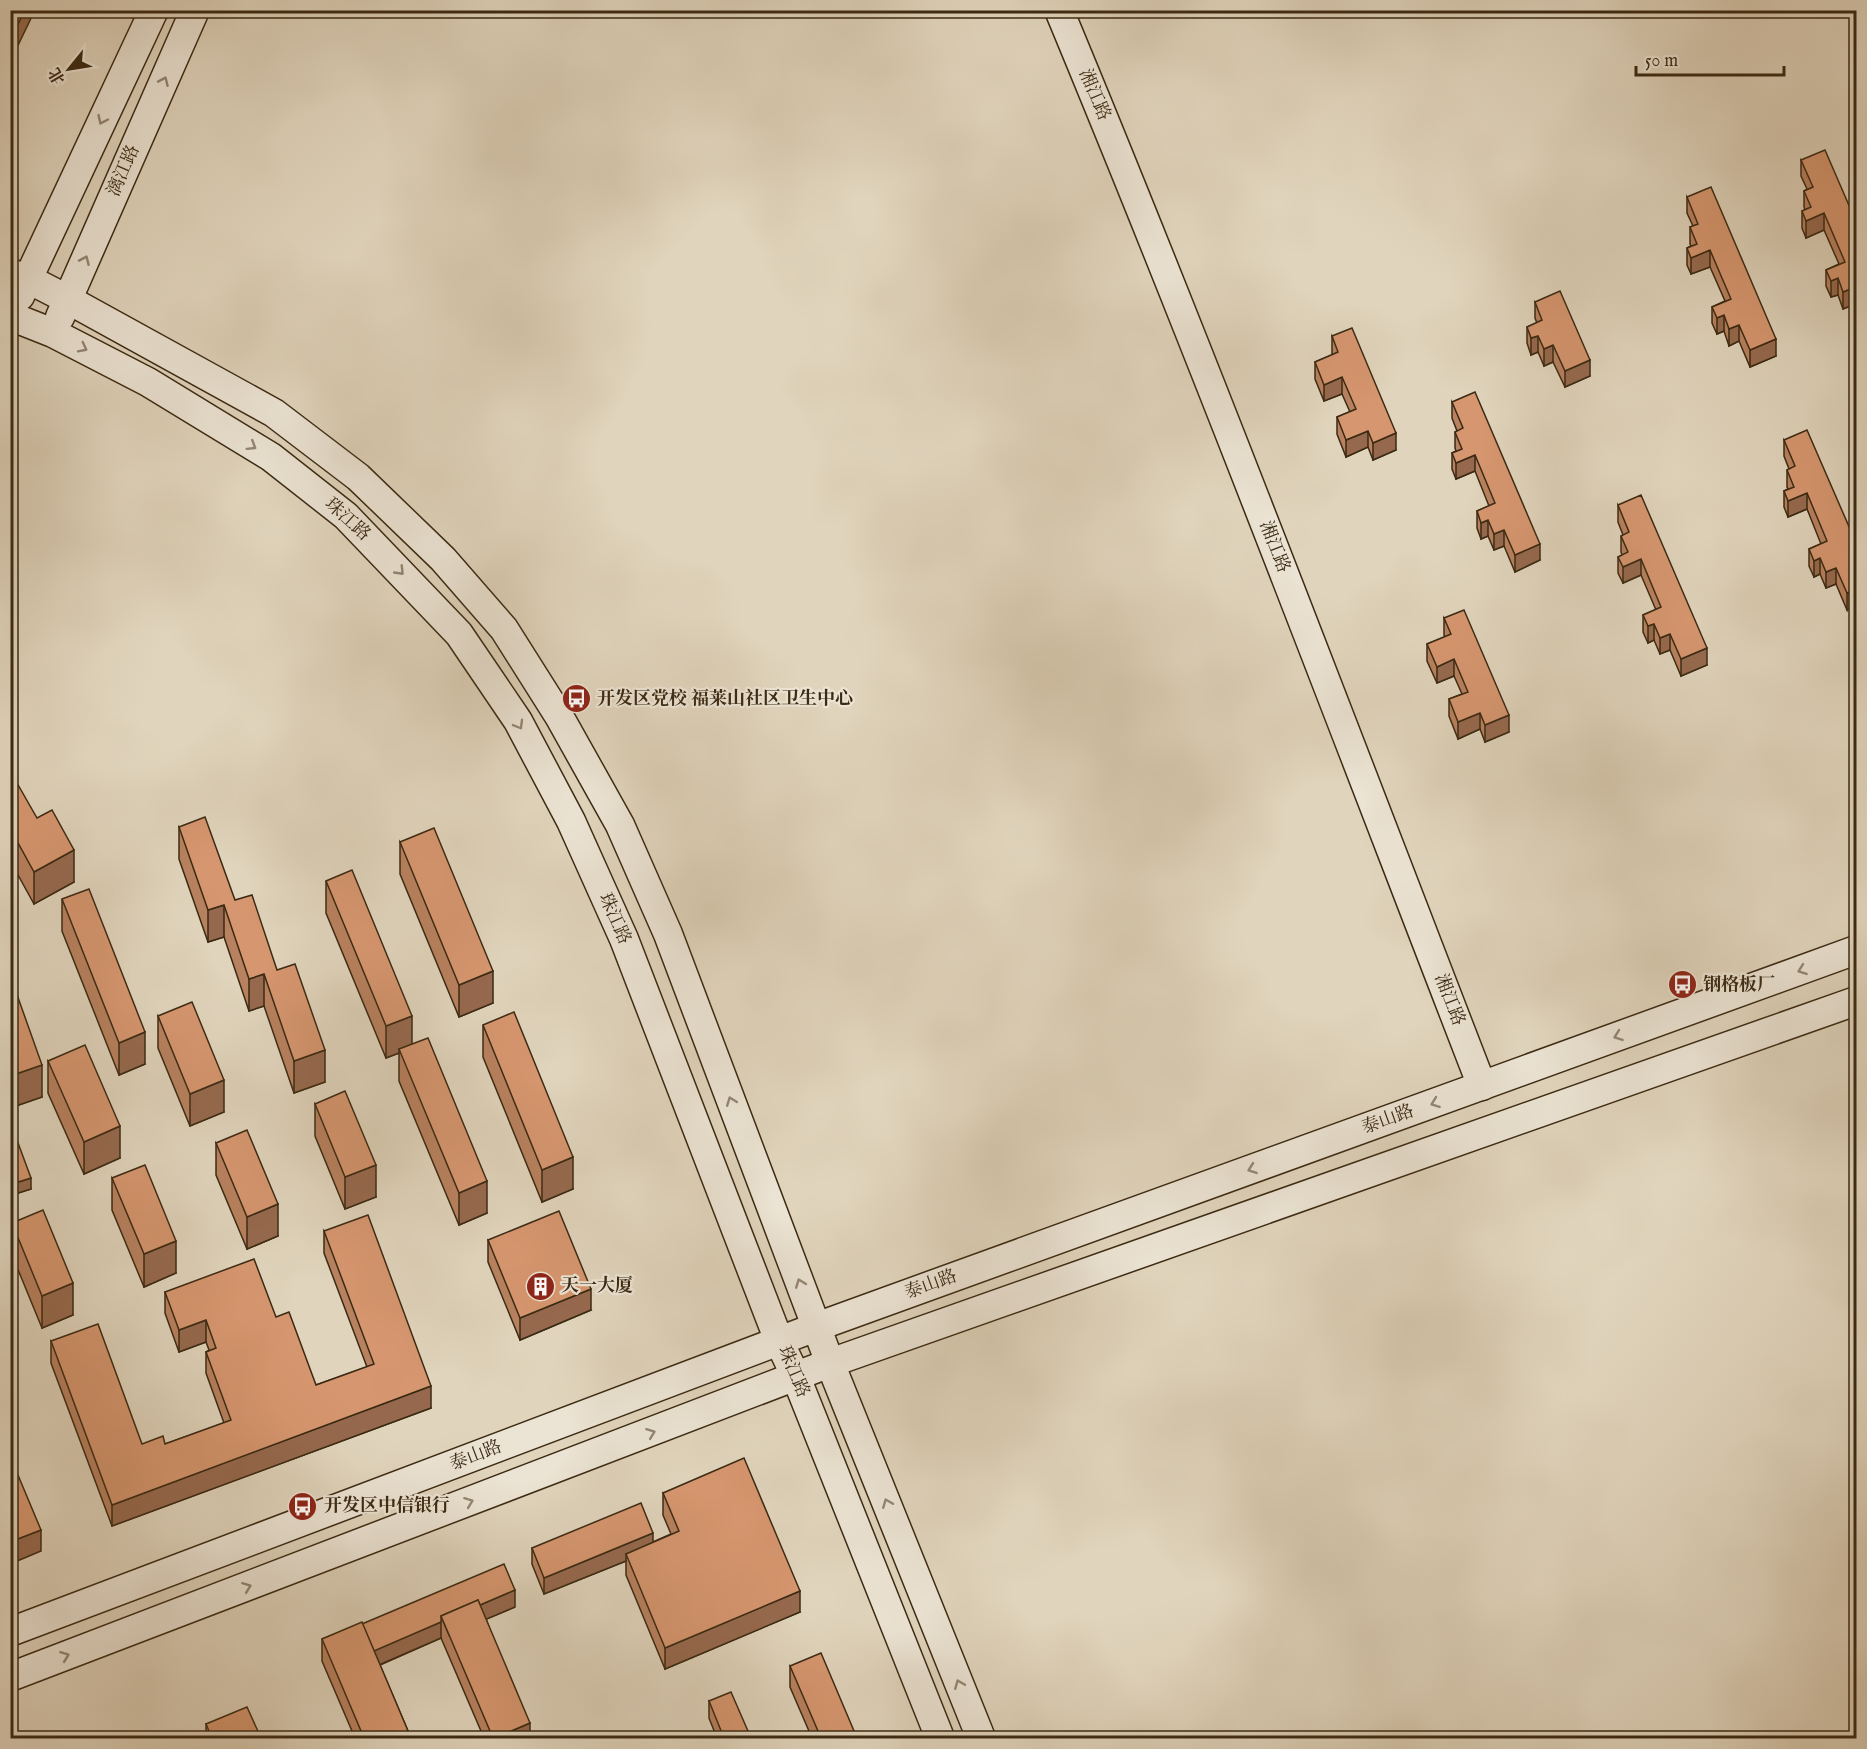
<svg xmlns="http://www.w3.org/2000/svg" width="1867" height="1749" viewBox="0 0 1867 1749" font-family="'IM FELL English','Noto Serif SC',serif">
<style>
.lines{fill:none;stroke-linecap:round;stroke-linejoin:round}
.secondary-casing{stroke:#3b2a13;stroke-width:31}
.secondary{stroke:#ebe3d3;stroke-width:28}
.wall{fill:#b8815f;stroke:#3b2a13;stroke-width:1.5}
.shaded-wall{fill:#96694e;stroke:#3b2a13;stroke-width:1.5}
.building{fill:#d6966f;stroke:#3b2a13;stroke-width:1.5}
.oneway{stroke:#938673}
.labels{text-anchor:middle;dominant-baseline:central;stroke-width:4.5;stroke-linejoin:round;paint-order:stroke}
.street-label{font-size:18px;fill:#3b2a13;stroke:#ebe3d3}
.poi-label{font-size:18px;font-weight:bold;fill:#3b2a13;stroke:#ebe3d3;text-anchor:start}
</style>
<rect width="100%" height="100%" fill="#e0d4bc"/>
<filter id="stains"><feTurbulence type="fractalNoise" baseFrequency=".00333" numOctaves="4"/><feColorMatrix values="0 0 0 0 .2 0 0 0 0 .09 0 0 0 0 .02 0 0 0 .5 -.17"/></filter>
<radialGradient id="worn" r=".72"><stop offset=".6" stop-color="#630" stop-opacity="0"/><stop offset="1" stop-color="#630" stop-opacity=".3"/></radialGradient>
<g class="lines">
<defs>
<g id="secondary">
<path d="M1059 10C1207 366 1343 727 1482 1086"/>
<polyline points="10,273 28,279 67,299 274,413 358,477 443,559 504,629 559,716 620,825 668,934 830,1363 981,1738"/>
<polyline points="20,296 154,10"/>
<polyline points="10,316 53,333 148,382 271,457 346,516 459,634 518,721 571,821 624,939 779,1341 796,1377 940,1738"/>
<polyline points="60,317 195,10"/>
<polyline points="10,1632 816,1327 1856,950"/>
<polyline points="10,1677 830,1363 1856,1001"/>
</g>
</defs>
<use href="#secondary" class="secondary-casing"/>
<use href="#secondary" class="secondary"/>
</g>
<g class="wall">
<polygon points="1801,160 1857,224 1857,312 1853,305 1843,309 1838,295 1831,297 1826,286 1826,270 1839,264 1824,230 1806,238 1802,228 1802,211 1805,210 1804,207 1804,191 1807,189 1801,176"/>
<polygon points="1687,197 1776,356 1750,367 1739,341 1729,346 1724,331 1717,334 1712,323 1712,307 1725,301 1710,267 1691,274 1687,265 1687,248 1691,246 1690,244 1690,227 1693,226 1687,213"/>
<polygon points="1535,302 1590,376 1565,387 1553,362 1544,366 1538,352 1531,355 1527,343 1527,327 1537,323 1535,318"/>
<polygon points="1332,336 1396,450 1373,460 1368,447 1346,457 1337,434 1337,417 1350,412 1342,394 1324,401 1315,379 1315,362 1332,355"/>
<polygon points="1452,402 1540,560 1515,572 1504,546 1494,550 1488,536 1481,539 1477,528 1477,511 1489,506 1475,471 1456,479 1452,469 1452,453 1456,451 1455,448 1455,432 1457,431 1452,418"/>
<polygon points="1784,440 1857,545 1847,610 1836,584 1826,588 1820,574 1814,577 1809,566 1809,549 1821,544 1807,509 1788,517 1784,507 1784,491 1788,489 1787,487 1787,470 1789,469 1784,456"/>
<polygon points="1618,505 1707,665 1681,676 1670,650 1660,654 1654,640 1648,643 1643,632 1643,615 1656,610 1641,575 1623,583 1618,573 1618,557 1622,555 1621,552 1621,536 1623,535 1618,522"/>
<polygon points="1444,618 1509,732 1485,742 1480,729 1458,739 1449,716 1449,699 1462,694 1454,676 1437,683 1427,661 1427,644 1445,637 1444,635"/>
<polygon points="10,778 74,882 34,904 12,864"/>
<polygon points="179,827 235,900 277,970 325,1082 294,1093 264,1006 249,1011 224,937 208,942 179,859"/>
<polygon points="400,842 493,1003 459,1017 400,874"/>
<polygon points="326,881 412,1044 487,1213 459,1225 399,1081 399,1053 386,1058 326,913"/>
<polygon points="62,899 145,1064 119,1075 62,931"/>
<polygon points="10,975 42,1097 13,1107 10,1100"/>
<polygon points="158,1016 224,1112 190,1126 158,1048"/>
<polygon points="483,1025 573,1189 542,1202 483,1057"/>
<polygon points="48,1061 120,1158 84,1174 48,1093"/>
<polygon points="315,1104 376,1197 345,1209 315,1136"/>
<polygon points="11,1124 31,1189 15,1194 10,1182"/>
<polygon points="216,1143 278,1236 247,1249 216,1175"/>
<polygon points="112,1178 176,1273 144,1287 112,1210"/>
<polygon points="12,1223 73,1315 42,1328 12,1255"/>
<polygon points="324,1231 431,1408 112,1526 51,1363 51,1341 142,1444 165,1444 224,1423 206,1373 206,1352 209,1350 206,1342 179,1352 165,1313 165,1292 276,1317 316,1385 367,1367 324,1253"/>
<polygon points="488,1240 591,1310 520,1340 488,1262"/>
<polygon points="663,1493 800,1612 665,1669 626,1575 626,1561 544,1594 532,1564 532,1548 653,1542 671,1534 663,1515"/>
<polygon points="515,1607 486,1619 530,1738 484,1738 441,1638 380,1665 411,1738 355,1738 322,1661 322,1639 362,1624"/>
<polygon points="790,1666 857,1738 812,1738 790,1687"/>
<polygon points="709,1701 751,1738 717,1738 709,1718"/>
<polygon points="206,1724 261,1738 206,1738"/>
</g>
<g class="shaded-wall">
<polygon points="25,10 35,10 10,62 10,40"/>
<polygon points="1824,213 1824,230 1806,238 1806,221"/>
<polygon points="1710,250 1710,267 1691,274 1691,258"/>
<polygon points="1838,278 1838,295 1831,297 1831,281"/>
<polygon points="1853,288 1853,305 1843,309 1843,292"/>
<polygon points="1724,315 1724,331 1717,334 1717,318"/>
<polygon points="1739,325 1739,341 1729,346 1729,329"/>
<polygon points="1538,336 1538,352 1531,355 1531,338"/>
<polygon points="1776,339 1776,356 1750,367 1750,350"/>
<polygon points="1553,345 1553,362 1544,366 1544,349"/>
<polygon points="1590,360 1590,376 1565,387 1565,371"/>
<polygon points="1342,377 1342,394 1324,401 1324,385"/>
<polygon points="1368,431 1368,447 1346,457 1346,440"/>
<polygon points="1396,433 1396,450 1373,460 1373,443"/>
<polygon points="1475,455 1475,471 1456,479 1456,463"/>
<polygon points="1807,493 1807,509 1788,517 1788,501"/>
<polygon points="1488,520 1488,536 1481,539 1481,523"/>
<polygon points="1504,530 1504,546 1494,550 1494,534"/>
<polygon points="1540,544 1540,560 1515,572 1515,555"/>
<polygon points="1820,558 1820,574 1814,577 1814,561"/>
<polygon points="1641,559 1641,575 1623,583 1623,567"/>
<polygon points="1836,568 1836,584 1826,588 1826,572"/>
<polygon points="1857,589 1857,606 1847,610 1847,593"/>
<polygon points="1654,624 1654,640 1648,643 1648,626"/>
<polygon points="1670,634 1670,650 1660,654 1660,638"/>
<polygon points="1707,648 1707,665 1681,676 1681,659"/>
<polygon points="1454,659 1454,676 1437,683 1437,667"/>
<polygon points="1480,713 1480,729 1458,739 1458,722"/>
<polygon points="1509,715 1509,732 1485,742 1485,725"/>
<polygon points="12,832 12,864 10,865 10,833"/>
<polygon points="74,850 74,882 34,904 34,872"/>
<polygon points="224,905 224,937 208,942 208,910"/>
<polygon points="493,971 493,1003 459,1017 459,985"/>
<polygon points="264,974 264,1006 249,1011 249,979"/>
<polygon points="412,1016 412,1048 399,1049 399,1053 386,1058 386,1026"/>
<polygon points="145,1032 145,1064 119,1075 119,1043"/>
<polygon points="325,1050 325,1082 294,1093 294,1061"/>
<polygon points="42,1065 42,1097 13,1107 13,1075"/>
<polygon points="224,1080 224,1112 190,1126 190,1094"/>
<polygon points="120,1126 120,1158 84,1174 84,1142"/>
<polygon points="573,1157 573,1189 542,1202 542,1170"/>
<polygon points="376,1165 376,1197 345,1209 345,1177"/>
<polygon points="31,1178 31,1189 15,1194 15,1183"/>
<polygon points="487,1181 487,1213 459,1225 459,1193"/>
<polygon points="278,1204 278,1236 247,1249 247,1217"/>
<polygon points="176,1241 176,1273 144,1287 144,1254"/>
<polygon points="73,1283 73,1315 42,1328 42,1296"/>
<polygon points="591,1289 591,1310 520,1340 520,1318"/>
<polygon points="206,1320 206,1342 179,1352 179,1330"/>
<polygon points="431,1386 431,1408 112,1526 112,1505"/>
<polygon points="41,1530 41,1551 10,1564 10,1542"/>
<polygon points="653,1533 653,1550 626,1554 626,1561 544,1594 544,1578"/>
<polygon points="515,1590 515,1607 449,1635 443,1621"/>
<polygon points="800,1591 800,1612 665,1669 665,1648"/>
<polygon points="441,1622 441,1638 372,1668 372,1651"/>
<polygon points="530,1723 530,1738 495,1738"/>
</g>
<g class="building">
<polygon points="10,10 25,10 10,40"/>
<polygon points="1825,150 1857,224 1857,296 1853,288 1843,292 1838,278 1831,281 1826,270 1845,262 1824,213 1806,221 1802,211 1811,207 1804,191 1813,187 1801,160"/>
<polygon points="1711,187 1776,339 1750,350 1739,325 1729,329 1724,315 1717,318 1712,307 1731,299 1710,250 1691,258 1687,248 1697,244 1690,227 1698,224 1687,197"/>
<polygon points="1560,291 1590,360 1565,371 1553,345 1544,349 1538,336 1531,338 1527,327 1542,320 1535,302"/>
<polygon points="1352,328 1396,433 1373,443 1368,431 1346,440 1337,417 1356,409 1342,377 1324,385 1315,362 1338,352 1332,336"/>
<polygon points="1475,392 1540,544 1515,555 1504,530 1494,534 1488,520 1481,523 1477,511 1495,503 1475,455 1456,463 1452,453 1462,449 1455,432 1463,428 1452,402"/>
<polygon points="1807,430 1857,545 1857,589 1847,593 1836,568 1826,572 1820,558 1814,561 1809,549 1827,541 1807,493 1788,501 1784,491 1794,487 1787,470 1795,466 1784,440"/>
<polygon points="1641,495 1707,648 1681,659 1670,634 1660,638 1654,624 1648,626 1643,615 1661,607 1641,559 1623,567 1618,557 1628,552 1621,536 1629,532 1618,505"/>
<polygon points="1464,610 1509,715 1485,725 1480,713 1458,722 1449,699 1468,692 1454,659 1437,667 1427,644 1451,634 1444,618"/>
<polygon points="13,776 37,818 52,810 74,850 34,872 12,832 10,833 10,778"/>
<polygon points="205,817 235,900 252,895 277,970 295,964 325,1050 294,1061 264,974 249,979 224,905 208,910 179,827"/>
<polygon points="434,828 493,971 459,985 400,842"/>
<polygon points="352,870 412,1016 386,1026 326,881"/>
<polygon points="89,889 145,1032 119,1043 62,899"/>
<polygon points="10,975 42,1065 13,1075 10,1068"/>
<polygon points="192,1002 224,1080 190,1094 158,1016"/>
<polygon points="514,1012 573,1157 542,1170 483,1025"/>
<polygon points="428,1038 487,1181 459,1193 399,1049"/>
<polygon points="85,1045 120,1126 84,1142 48,1061"/>
<polygon points="345,1091 376,1165 345,1177 315,1104"/>
<polygon points="11,1124 31,1178 15,1183 10,1171"/>
<polygon points="247,1130 278,1204 247,1217 216,1143"/>
<polygon points="145,1165 176,1241 144,1254 112,1178"/>
<polygon points="43,1210 73,1283 42,1296 12,1223"/>
<polygon points="559,1211 591,1289 520,1318 488,1240"/>
<polygon points="368,1215 431,1386 112,1505 51,1341 98,1324 142,1444 163,1436 165,1444 231,1420 206,1352 216,1348 206,1320 179,1330 165,1292 254,1259 276,1317 289,1312 316,1385 374,1364 324,1231"/>
<polygon points="10,1456 41,1530 10,1542"/>
<polygon points="744,1458 800,1591 665,1648 626,1554 679,1531 663,1493"/>
<polygon points="641,1503 653,1533 544,1578 532,1548"/>
<polygon points="504,1564 515,1590 480,1605 478,1600 441,1616 441,1622 374,1651 362,1624"/>
<polygon points="478,1600 530,1723 495,1738 493,1738 441,1616"/>
<polygon points="362,1622 411,1738 364,1738 322,1639"/>
<polygon points="821,1653 857,1738 821,1738 790,1666"/>
<polygon points="731,1692 751,1738 724,1738 709,1701"/>
<polygon points="247,1707 261,1738 212,1738 206,1724"/>
</g>
<defs><path id="oneway-chevron" d="M-2-3.5L2.5 0L-2 3.5" fill="none" stroke-width="1.6" stroke-linecap="round" stroke-linejoin="round" transform="scale(1.5)"/></defs>
<g class="oneway">
<use href="#oneway-chevron" transform="translate(164 81) rotate(-66)"/>
<use href="#oneway-chevron" transform="translate(102 120) rotate(115)"/>
<use href="#oneway-chevron" transform="translate(85 260) rotate(-66)"/>
<use href="#oneway-chevron" transform="translate(83 348) rotate(27)"/>
<use href="#oneway-chevron" transform="translate(252 446) rotate(32)"/>
<use href="#oneway-chevron" transform="translate(400 571) rotate(46)"/>
<use href="#oneway-chevron" transform="translate(519 725) rotate(60)"/>
<use href="#oneway-chevron" transform="translate(1802 970) rotate(160)"/>
<use href="#oneway-chevron" transform="translate(1618 1036) rotate(160)"/>
<use href="#oneway-chevron" transform="translate(731 1101) rotate(-111)"/>
<use href="#oneway-chevron" transform="translate(1435 1103) rotate(160)"/>
<use href="#oneway-chevron" transform="translate(1252 1169) rotate(160)"/>
<use href="#oneway-chevron" transform="translate(800 1283) rotate(-111)"/>
<use href="#oneway-chevron" transform="translate(651 1433) rotate(-21)"/>
<use href="#oneway-chevron" transform="translate(469 1502) rotate(-21)"/>
<use href="#oneway-chevron" transform="translate(887 1503) rotate(-112)"/>
<use href="#oneway-chevron" transform="translate(247 1587) rotate(-21)"/>
<use href="#oneway-chevron" transform="translate(65 1656) rotate(-21)"/>
<use href="#oneway-chevron" transform="translate(959 1684) rotate(-112)"/>
</g>
<defs>
<symbol id="bus-disc" viewBox="-11 -11 22 22"><circle r="9.5" fill="#8f2418" stroke="#ebe3d3"/><path d="M-5-6H5V4H4V6H2V4H-2V6H-4V4H-5ZM-3.5-4V0h7V-4ZM-3.5 1.2v1.5H-2V1.2ZM2 1.2v1.5H3.5V1.2Z" fill="#fff"/></symbol>
<symbol id="building-disc" viewBox="-11 -11 22 22"><circle r="9.5" fill="#8f2418" stroke="#ebe3d3"/><path d="M-4-6H4V6H1V3H-1V6H-4ZM-2.5-4.3h1.7v1.8h-1.7ZM.8-4.3h1.7v1.8H.8ZM-2.5-1h1.7V.8h-1.7ZM.8-1h1.7V.8H.8Z" fill="#fff"/></symbol>
</defs>
<g fill-rule="evenodd">
<use href="#bus-disc" x="560" y="682" width="33" height="33"/>
<use href="#bus-disc" x="1666" y="968" width="33" height="33"/>
<use href="#building-disc" x="524" y="1270" width="33" height="33"/>
<use href="#bus-disc" x="286" y="1490" width="33" height="33"/>
</g>
<g class="labels">
<g class="street-label">
<text transform="translate(1094 95) rotate(67)">湘江路</text>
<text transform="translate(124 171) rotate(-66)">漓江路</text>
<text transform="translate(347 520) rotate(42)">珠江路</text>
<text transform="translate(1274 547) rotate(69)">湘江路</text>
<text transform="translate(614 919) rotate(66)">珠江路</text>
<text transform="translate(1449 1000) rotate(69)">湘江路</text>
<text transform="translate(1388 1120) rotate(-20)">泰山路</text>
<text transform="translate(931 1285) rotate(-20)">泰山路</text>
<text transform="translate(793 1372) rotate(67)">珠江路</text>
<text transform="translate(476 1456) rotate(-21)">泰山路</text>
</g>
<g class="poi-label">
<text x="597" y="699">开发区党校 福莱山社区卫生中心</text>
<text x="1703" y="985">钢格板厂</text>
<text x="561" y="1286">天一大厦</text>
<text x="324" y="1506">开发区中信银行</text>
</g>
</g>
<rect width="1867" height="1749" fill="none" stroke="#e0d4bc" stroke-width="36"/>
<rect x="12" y="12" width="1843" height="1725" fill="none" stroke="#3b2a13" stroke-width="3"/>
<rect x="18" y="18" width="1831" height="1713" fill="none" stroke="#3b2a13" stroke-width="1.5"/>
<g transform="translate(69 69) rotate(240)" stroke="#ebe3d3" stroke-width="4.5" paint-order="stroke">
<path d="M0-4.5L10 22L0 15L-10 22Z" fill="#3b2a13"/>
<text y="-9" font-size="16" font-weight="bold" text-anchor="middle" fill="#3b2a13">北</text>
</g>
<path d="M1636 66v9h148v-9" fill="none" stroke="#3b2a13" stroke-width="3"/>
<text x="1645" y="66" font-size="18" fill="#3b2a13" stroke="#ebe3d3" stroke-width="4.5" paint-order="stroke">50 m</text>
<rect width="100%" height="100%" filter="url(#stains)"/>
<rect width="100%" height="100%" fill="url(#worn)"/>
</svg>
